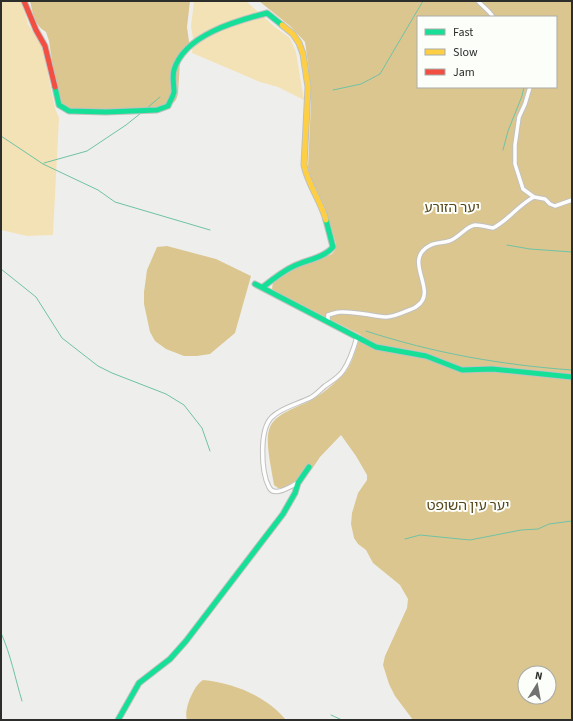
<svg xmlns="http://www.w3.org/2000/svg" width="573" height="721" viewBox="0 0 573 721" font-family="'Source Sans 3','Noto Sans Hebrew',sans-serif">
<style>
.green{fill:#f4e2b7}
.forest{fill:#dcc690;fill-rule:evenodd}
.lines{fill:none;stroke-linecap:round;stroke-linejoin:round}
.stream{stroke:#6fc2a4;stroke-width:1}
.street-casing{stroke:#c0c1bf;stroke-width:5.5}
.fast-casing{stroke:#c0c1bf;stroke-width:7}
.slow-casing{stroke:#c0c1bf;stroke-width:7}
.jam-casing{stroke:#c0c1bf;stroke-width:7}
.street{stroke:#fcfdfc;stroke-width:3.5}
.fast{stroke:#16e098;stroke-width:5}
.slow{stroke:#ffcf43;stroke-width:5}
.jam{stroke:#f24e42;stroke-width:5}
.labels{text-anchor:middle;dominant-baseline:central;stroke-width:4;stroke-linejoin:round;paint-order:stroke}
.park-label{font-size:14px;fill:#56451d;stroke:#fcfefa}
</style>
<rect width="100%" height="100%" fill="#eeefed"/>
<g class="green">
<polygon points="1,1 22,1 28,24 42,46 55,108 59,118 53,235 27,236 1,230"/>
<polygon points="194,1 246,1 275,27 290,38 296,52 304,100 278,87 260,82 192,53 193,39 191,26"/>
</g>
<g class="forest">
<path d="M30 1H190L187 27 190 49 180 62 178 94 176 100 168 108 161 110H76C67 107 59 105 57 95L49 41 46 32C34 25 33 14 30 1Z"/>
<path d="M259 1H572V720H413L395 696 389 684 383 665 385 656 407 608 408 599 400 585 373 563 366 550 358 544 354 538 351 524 352 513 358 493 367 480V475L356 456 341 435 320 457 312 469 301 478 283 488H278L274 485C272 471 265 443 269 430 274 412 299 408 313 399 324 393 333 384 342 376 353 365 355 349 361 335L279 294 272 289 273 282 296 268 332 254 335 250 336 244 324 205 311 178 308 167 311 103 308 63 305 42 290 26ZM418 17H556V87H418ZM525 673H549V697H525Z"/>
<polygon points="167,246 216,259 251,276 235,333 210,354 197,356 184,356 166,349 155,341 150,332 144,304 144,292 147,270 157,247"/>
<path d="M203 680C234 683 266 696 286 720H187C183 710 194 685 203 680Z"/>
</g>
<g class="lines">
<g class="stream">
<polyline points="481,1 484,4"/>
<polyline points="333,90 361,84 380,74 423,1"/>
<polyline points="147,108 160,97"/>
<polyline points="1,136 43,164 98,190 115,202 210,230"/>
<polyline points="503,150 508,131 522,96 524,87"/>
<polyline points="44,163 87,151 126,125 141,113"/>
<polyline points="507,245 530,249 572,252"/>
<polyline points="1,269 36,297 62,338 98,366 112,373 166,394 184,405 202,428 210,451"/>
<path d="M366 331C433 353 502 365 572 370"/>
<polyline points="405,539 420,535 470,540 521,530 538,529 549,524 572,521"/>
<path d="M1 633C11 655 15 678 22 701"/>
<polyline points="331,715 342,720"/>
</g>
<defs>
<g id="street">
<path d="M478 1C483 7 489 10 493 17"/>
<polyline points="530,87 525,104 519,117 515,145 515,164 523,189 534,197 545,199 550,204 555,206 572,200"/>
<path d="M328 321V315C332 314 336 312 340 312 355 311 371 316 386 317 393 317 402 313 409 310 412 309 415 308 417 306 439 291 402 261 429 246 435 242 443 243 449 241 459 238 466 226 475 225 481 225 487 227 493 228 509 220 518 205 534 197"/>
<path d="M298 483C290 486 274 498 269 487 261 472 259 429 272 417 282 407 298 404 310 398 316 395 320 390 325 386 331 382 339 377 343 371 350 361 354 348 357 337"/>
</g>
<g id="fast">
<path d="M55 87 59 105 69 111 106 112 157 110 168 106C170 101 173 97 174 92 174 85 172 77 174 70 184 35 236 21 267 13L282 25"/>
<polyline points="255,284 376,347 426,356 462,370 492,369 572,377"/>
<path d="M263 287C273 279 283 271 294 266 306 260 324 258 333 247L326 220"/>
<polyline points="118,720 139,683 170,659 186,641 283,514 295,493 298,483 309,467"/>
</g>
<path id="slow" d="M282 25 293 34 299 43 303 54 308 87 304 165C308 185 321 201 326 220"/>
<polyline id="jam" points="24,1 36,30 45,46 55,87"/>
</defs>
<use href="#street" class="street-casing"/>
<use href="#fast" class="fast-casing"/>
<use href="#slow" class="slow-casing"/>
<use href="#jam" class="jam-casing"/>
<use href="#street" class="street"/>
<use href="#fast" class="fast"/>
<use href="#slow" class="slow"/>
<use href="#jam" class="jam"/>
</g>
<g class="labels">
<g class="park-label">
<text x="452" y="208">יער הזורע</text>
<text x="468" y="506">יער עין השופט</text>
</g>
</g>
<rect width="573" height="721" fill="none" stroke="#2d2e2c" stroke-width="4"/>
<rect x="417" y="16" width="140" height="72" fill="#fcfefa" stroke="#a9aba8"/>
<rect x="425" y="29" width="20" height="6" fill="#16e098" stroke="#a9aba8"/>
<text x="453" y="36" font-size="12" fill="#2d2e2c">Fast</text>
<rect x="425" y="49" width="20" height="6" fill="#ffcf43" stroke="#a9aba8"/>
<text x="453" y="56" font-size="12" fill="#2d2e2c">Slow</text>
<rect x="425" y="69" width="20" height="6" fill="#f24e42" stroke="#a9aba8"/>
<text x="453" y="76" font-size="12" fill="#2d2e2c">Jam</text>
<g transform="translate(537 685) rotate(11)"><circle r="19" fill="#fcfefa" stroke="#a9aba8"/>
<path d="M0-3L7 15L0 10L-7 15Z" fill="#717270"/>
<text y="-6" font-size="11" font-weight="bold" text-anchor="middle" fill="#2d2e2c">N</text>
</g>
</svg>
